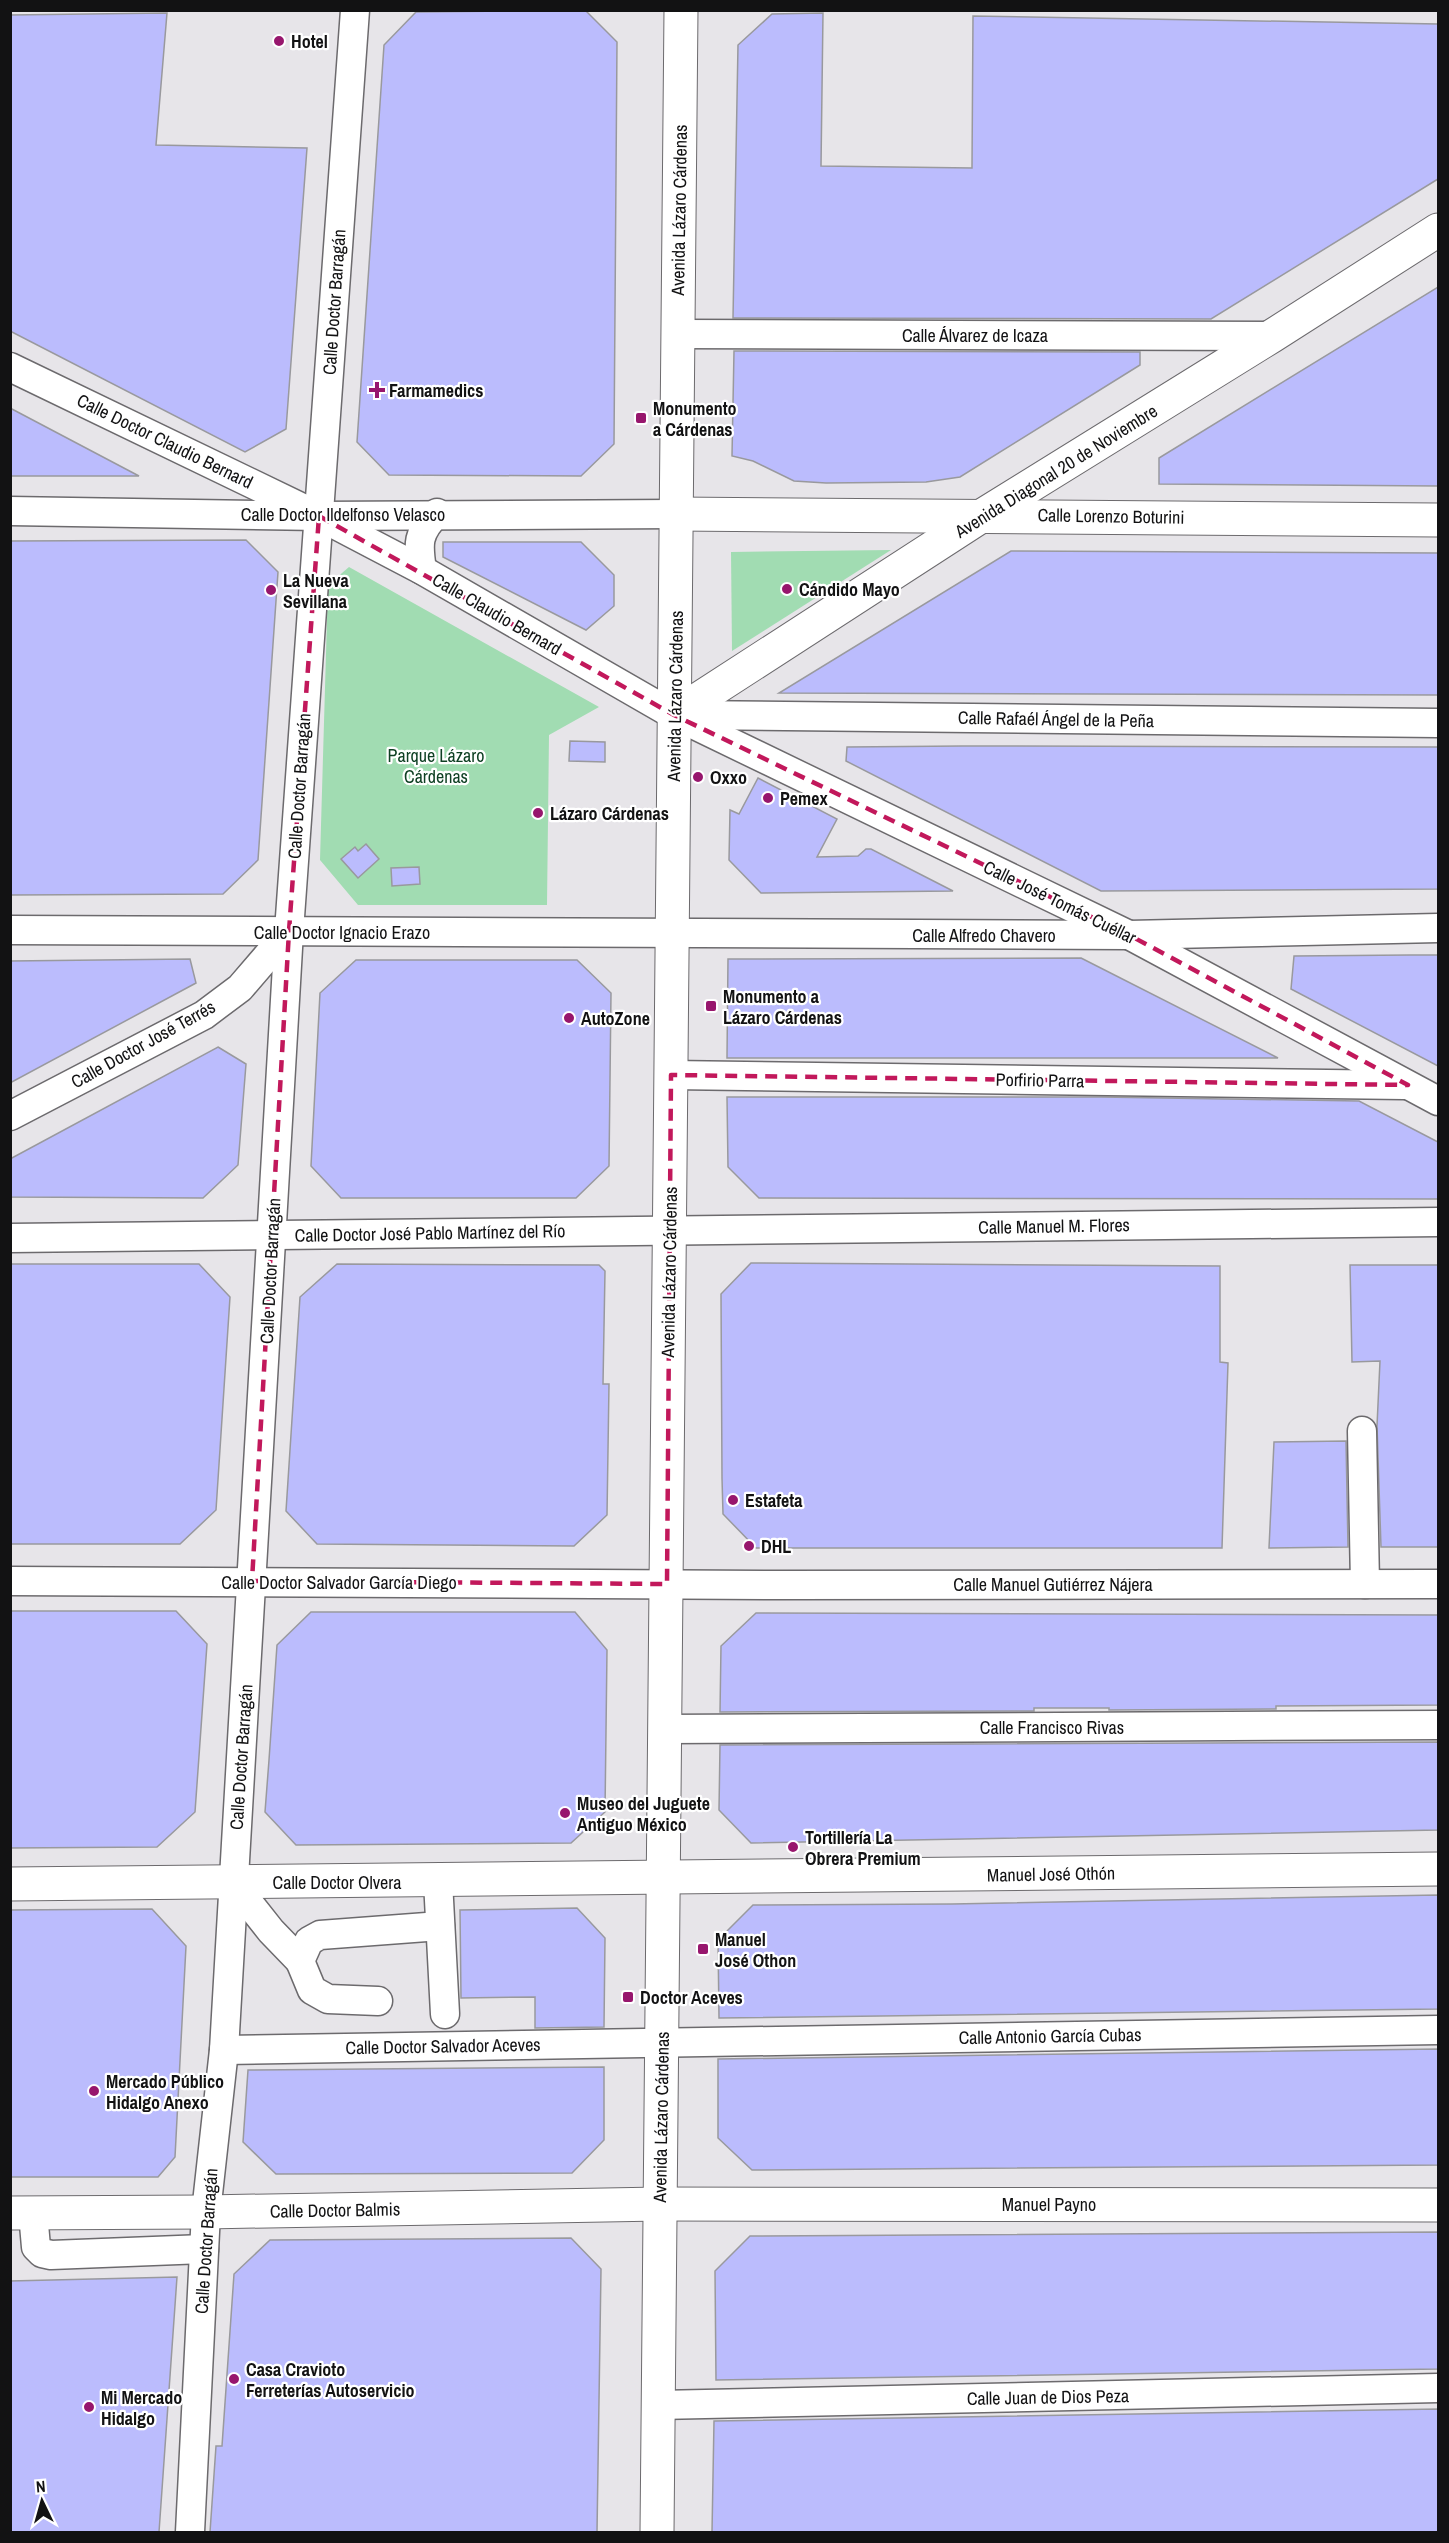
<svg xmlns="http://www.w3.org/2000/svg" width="1449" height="2543" viewBox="0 0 1449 2543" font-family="'Archivo Narrow',sans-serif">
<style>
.green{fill:#a1dcb2}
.building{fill:#bbbcfd;stroke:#99999d;stroke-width:1.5}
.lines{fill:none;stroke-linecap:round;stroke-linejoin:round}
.minor-casing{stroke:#6c6a6d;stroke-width:31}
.major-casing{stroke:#6c6a6d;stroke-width:35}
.minor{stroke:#fff;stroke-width:28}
.major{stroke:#fff;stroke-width:33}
.marked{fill:none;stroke:#c2185b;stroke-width:4.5;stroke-dasharray:12 8;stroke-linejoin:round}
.poi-dot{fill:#97166d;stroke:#fff;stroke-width:2}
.labels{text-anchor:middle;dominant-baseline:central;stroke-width:4.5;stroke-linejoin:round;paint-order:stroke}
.poi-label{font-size:18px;font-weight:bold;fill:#121213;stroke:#fff;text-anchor:start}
.street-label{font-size:18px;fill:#121213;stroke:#fff}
.park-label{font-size:18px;fill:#0e4023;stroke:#fff}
</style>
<rect width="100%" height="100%" fill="#e7e5e9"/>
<g class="green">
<polygon points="891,550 732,651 731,552"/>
<polygon points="349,567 599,707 549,735 547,905 358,905 320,860 328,585"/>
</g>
<g class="building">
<polygon points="585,10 617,42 614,444 581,476 389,475 357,442 384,45 416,12"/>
<polygon points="167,13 156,145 307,148 286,429 245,452 10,331 10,15"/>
<polygon points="823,13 821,166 972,168 973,16 1438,24 1438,179 1211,319 733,318 738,45 772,14"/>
<polygon points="1438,287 1438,486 1159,484 1159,458"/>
<polygon points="734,351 1140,352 1140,365 960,477 926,482 826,483 794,481 753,461 732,456"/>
<polygon points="10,408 139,476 10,476"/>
<polygon points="246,540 278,572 258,860 223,894 10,895 10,541"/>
<polygon points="443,542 581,542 614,575 614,606 586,630 443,557"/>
<polygon points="1011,551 1438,553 1438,695 779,693"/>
<polygon points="570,741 605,742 605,762 569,761"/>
<polygon points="962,746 1438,747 1438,889 1101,891 846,761 847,747"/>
<polygon points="758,778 837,819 817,857 858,856 866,849 871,849 953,891 761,893 729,860 730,810 739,814"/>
<polygon points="366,844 379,859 358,878 341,859 355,847 358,851"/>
<polygon points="419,867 420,884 392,886 391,868"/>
<polygon points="1410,955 1438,955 1438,1066 1291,989 1294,956"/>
<polygon points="1081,958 1278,1058 727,1058 728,959"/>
<polygon points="190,959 196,983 10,1083 10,961"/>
<polygon points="356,960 577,960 611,993 609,1166 576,1198 341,1198 311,1166 320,993"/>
<polygon points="218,1047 246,1064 238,1165 203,1198 10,1197 10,1159"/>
<polygon points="727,1097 1101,1097 1359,1101 1438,1142 1438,1199 759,1198 728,1167"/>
<polygon points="751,1263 1220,1266 1220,1362 1228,1363 1222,1548 756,1548 723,1514 722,1478 721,1294"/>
<polygon points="10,1264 199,1264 230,1297 216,1510 180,1544 10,1544"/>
<polygon points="337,1264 599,1265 605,1271 603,1384 609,1384 607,1515 574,1546 317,1544 286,1511 300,1297"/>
<polygon points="1350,1265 1438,1265 1438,1547 1381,1547 1377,1426 1380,1361 1352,1362"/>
<polygon points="1346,1441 1348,1547 1269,1548 1274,1442"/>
<polygon points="10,1611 176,1611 207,1644 195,1812 157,1847 10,1848"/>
<polygon points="311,1612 575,1612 607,1650 605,1812 571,1843 296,1845 265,1812 269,1760 277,1645"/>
<polygon points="756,1613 1438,1615 1438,1705 1276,1706 1276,1709 1109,1710 1109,1708 1034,1708 1034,1711 720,1712 721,1646"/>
<polygon points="1438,1742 1438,1830 751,1843 719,1810 720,1745"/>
<polygon points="1438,1895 1438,2009 719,2018 718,1940 753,1905 952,1904"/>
<polygon points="577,1908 605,1938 604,2027 535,2028 535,1997 461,1998 460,1910"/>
<polygon points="152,1909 186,1946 175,2157 158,2177 10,2177 10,1910"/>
<polygon points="1438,2049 1438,2165 752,2170 718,2138 718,2059"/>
<polygon points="604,2067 604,2140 572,2173 276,2174 243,2142 248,2070"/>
<polygon points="1438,2232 1438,2369 716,2380 715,2271 750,2236"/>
<polygon points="571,2238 601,2269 597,2532 210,2532 216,2446 222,2446 234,2274 270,2240"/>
<polygon points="177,2277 159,2532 10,2532 10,2281"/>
<polygon points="1438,2409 1438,2532 712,2532 714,2421"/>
</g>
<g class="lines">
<defs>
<g id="minor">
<polyline points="678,334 1272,336"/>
<polyline points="10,367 319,516 422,570 674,715 1129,935 1438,1101"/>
<polyline points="10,511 319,516 676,514"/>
<path d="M422 570C418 544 417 533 437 513"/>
<polyline points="682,715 1438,723"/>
<polyline points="10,930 1129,935 1438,928"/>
<polyline points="671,1075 1404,1085"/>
<polyline points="10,1116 204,1015 240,988 289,931"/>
<polyline points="10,1238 1438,1222"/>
<polyline points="1362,1431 1365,1584"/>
<polyline points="10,1581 782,1585 1438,1584"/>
<polyline points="666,1729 1438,1725"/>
<polyline points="438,1881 445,2014"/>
<polyline points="233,1883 271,1931 300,1961 309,1941 320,1935 440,1926"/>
<polyline points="300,1961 312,1990 328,1999 378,2001"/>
<polyline points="224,2050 1438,2030"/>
<polyline points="33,2213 36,2247 42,2253 51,2255 204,2249"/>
<polyline points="658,2405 1438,2388"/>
<polyline points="190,2532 206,2212 224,2050 289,931 355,10"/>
</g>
<g id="major">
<polyline points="676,514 1438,520"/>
<polyline points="674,715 983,515 1272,336 1438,230"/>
<polyline points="10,1884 1438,1869"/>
<polyline points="10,2213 206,2212 660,2204 1438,2205"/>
<polyline points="657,2532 681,10"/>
</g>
</defs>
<use href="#minor" class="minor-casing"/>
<use href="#major" class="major-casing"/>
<use href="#minor" class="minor"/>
<use href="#major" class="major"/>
</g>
<path class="marked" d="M319 516 674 715 1129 935 1408 1085 671 1075 667 1584 252 1581 289 931Z"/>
<g class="poi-dot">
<circle cx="279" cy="41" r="6"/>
<path d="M374 381h6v6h6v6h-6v6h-6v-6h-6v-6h6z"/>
<rect x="635" y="412" width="12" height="12" rx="3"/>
<circle cx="787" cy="589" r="6"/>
<circle cx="271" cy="590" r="6"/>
<circle cx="698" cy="777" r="6"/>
<circle cx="768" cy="798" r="6"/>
<circle cx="538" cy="813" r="6"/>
<rect x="705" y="1000" width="12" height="12" rx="3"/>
<circle cx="569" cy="1018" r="6"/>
<circle cx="733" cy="1500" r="6"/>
<circle cx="749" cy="1546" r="6"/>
<circle cx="565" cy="1813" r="6"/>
<circle cx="793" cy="1847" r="6"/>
<rect x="697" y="1943" width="12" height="12" rx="3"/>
<rect x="622" y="1991" width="12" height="12" rx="3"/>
<circle cx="94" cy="2091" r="6"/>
<circle cx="234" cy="2379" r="6"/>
<circle cx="89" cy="2407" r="6"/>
</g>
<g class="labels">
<g class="poi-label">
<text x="291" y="41">Hotel</text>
<text x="389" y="390">Farmamedics</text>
<text x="653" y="408">Monumento<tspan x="653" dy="21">a Cárdenas</tspan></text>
<text x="283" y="580">La Nueva<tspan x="283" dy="21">Sevillana</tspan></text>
<text x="799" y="589">Cándido Mayo</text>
<text x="710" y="777">Oxxo</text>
<text x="780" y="798">Pemex</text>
<text x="550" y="813">Lázaro Cárdenas</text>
<text x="723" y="996">Monumento a<tspan x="723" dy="21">Lázaro Cárdenas</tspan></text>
<text x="581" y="1018">AutoZone</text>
<text x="745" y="1500">Estafeta</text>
<text x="761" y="1546">DHL</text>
<text x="577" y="1803">Museo del Juguete<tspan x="577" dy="21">Antiguo México</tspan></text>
<text x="805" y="1837">Tortillería La<tspan x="805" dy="21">Obrera Premium</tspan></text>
<text x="715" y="1939">Manuel<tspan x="715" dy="21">José Othon</tspan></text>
<text x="640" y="1997">Doctor Aceves</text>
<text x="106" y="2081">Mercado Público<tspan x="106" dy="21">Hidalgo Anexo</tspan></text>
<text x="246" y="2369">Casa Cravioto<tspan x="246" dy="21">Ferreterías Autoservicio</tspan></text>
<text x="101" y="2397">Mi Mercado<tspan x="101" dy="21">Hidalgo</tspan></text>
</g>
<g class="street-label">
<text transform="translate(679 210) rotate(-89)">Avenida Lázaro Cárdenas</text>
<text transform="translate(334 302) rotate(-86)">Calle Doctor Barragán</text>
<text x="975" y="335">Calle Álvarez de Icaza</text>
<text transform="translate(165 441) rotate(26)">Calle Doctor Claudio Bernard</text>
<text transform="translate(1056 471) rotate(-32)">Avenida Diagonal 20 de Noviembre</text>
<text x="343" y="514">Calle Doctor Ildelfonso Velasco</text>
<text transform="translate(1111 516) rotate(1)">Calle Lorenzo Boturini</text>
<text transform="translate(497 614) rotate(30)">Calle Claudio Bernard</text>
<text transform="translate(675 696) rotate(-89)">Avenida Lázaro Cárdenas</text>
<text transform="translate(1056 719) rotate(1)">Calle Rafaél Ángel de la Peña</text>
<text transform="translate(299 786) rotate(-86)">Calle Doctor Barragán</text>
<text transform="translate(1060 902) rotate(26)">Calle José Tomás Cuéllar</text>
<text x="342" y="932">Calle Doctor Ignacio Erazo</text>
<text x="984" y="935">Calle Alfredo Chavero</text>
<text transform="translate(143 1044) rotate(-29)">Calle Doctor José Terrés</text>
<text transform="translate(1040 1080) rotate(1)">Porfirio Parra</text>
<text transform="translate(1054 1226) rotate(-1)">Calle Manuel M. Flores</text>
<text transform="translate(430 1233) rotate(-1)">Calle Doctor José Pablo Martínez del Río</text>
<text transform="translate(270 1271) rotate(-87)">Calle Doctor Barragán</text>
<text transform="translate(669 1272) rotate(-89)">Avenida Lázaro Cárdenas</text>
<text x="339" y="1582">Calle Doctor Salvador García Diego</text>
<text x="1053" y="1584">Calle Manuel Gutiérrez Nájera</text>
<text x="1052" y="1727">Calle Francisco Rivas</text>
<text transform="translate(241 1757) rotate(-86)">Calle Doctor Barragán</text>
<text transform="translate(1051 1874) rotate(-1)">Manuel José Othón</text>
<text x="337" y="1882">Calle Doctor Olvera</text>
<text transform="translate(1050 2036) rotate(-1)">Calle Antonio García Cubas</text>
<text transform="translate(443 2046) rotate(-1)">Calle Doctor Salvador Aceves</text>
<text transform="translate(661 2117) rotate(-89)">Avenida Lázaro Cárdenas</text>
<text x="1049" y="2204">Manuel Payno</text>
<text transform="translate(335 2210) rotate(-1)">Calle Doctor Balmis</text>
<text transform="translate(206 2241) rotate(-86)">Calle Doctor Barragán</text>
<text transform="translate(1048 2397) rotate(-1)">Calle Juan de Dios Peza</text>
</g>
<g class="park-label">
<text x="436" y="755">Parque Lázaro<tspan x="436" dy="21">Cárdenas</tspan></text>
</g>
</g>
<rect width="1449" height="2543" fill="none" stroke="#121213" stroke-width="24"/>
<g transform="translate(42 2501) rotate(355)" stroke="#ffffff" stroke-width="4.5" paint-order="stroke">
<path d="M0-4.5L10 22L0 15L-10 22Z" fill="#121213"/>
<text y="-9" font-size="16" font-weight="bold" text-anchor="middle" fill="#121213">N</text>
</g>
</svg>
